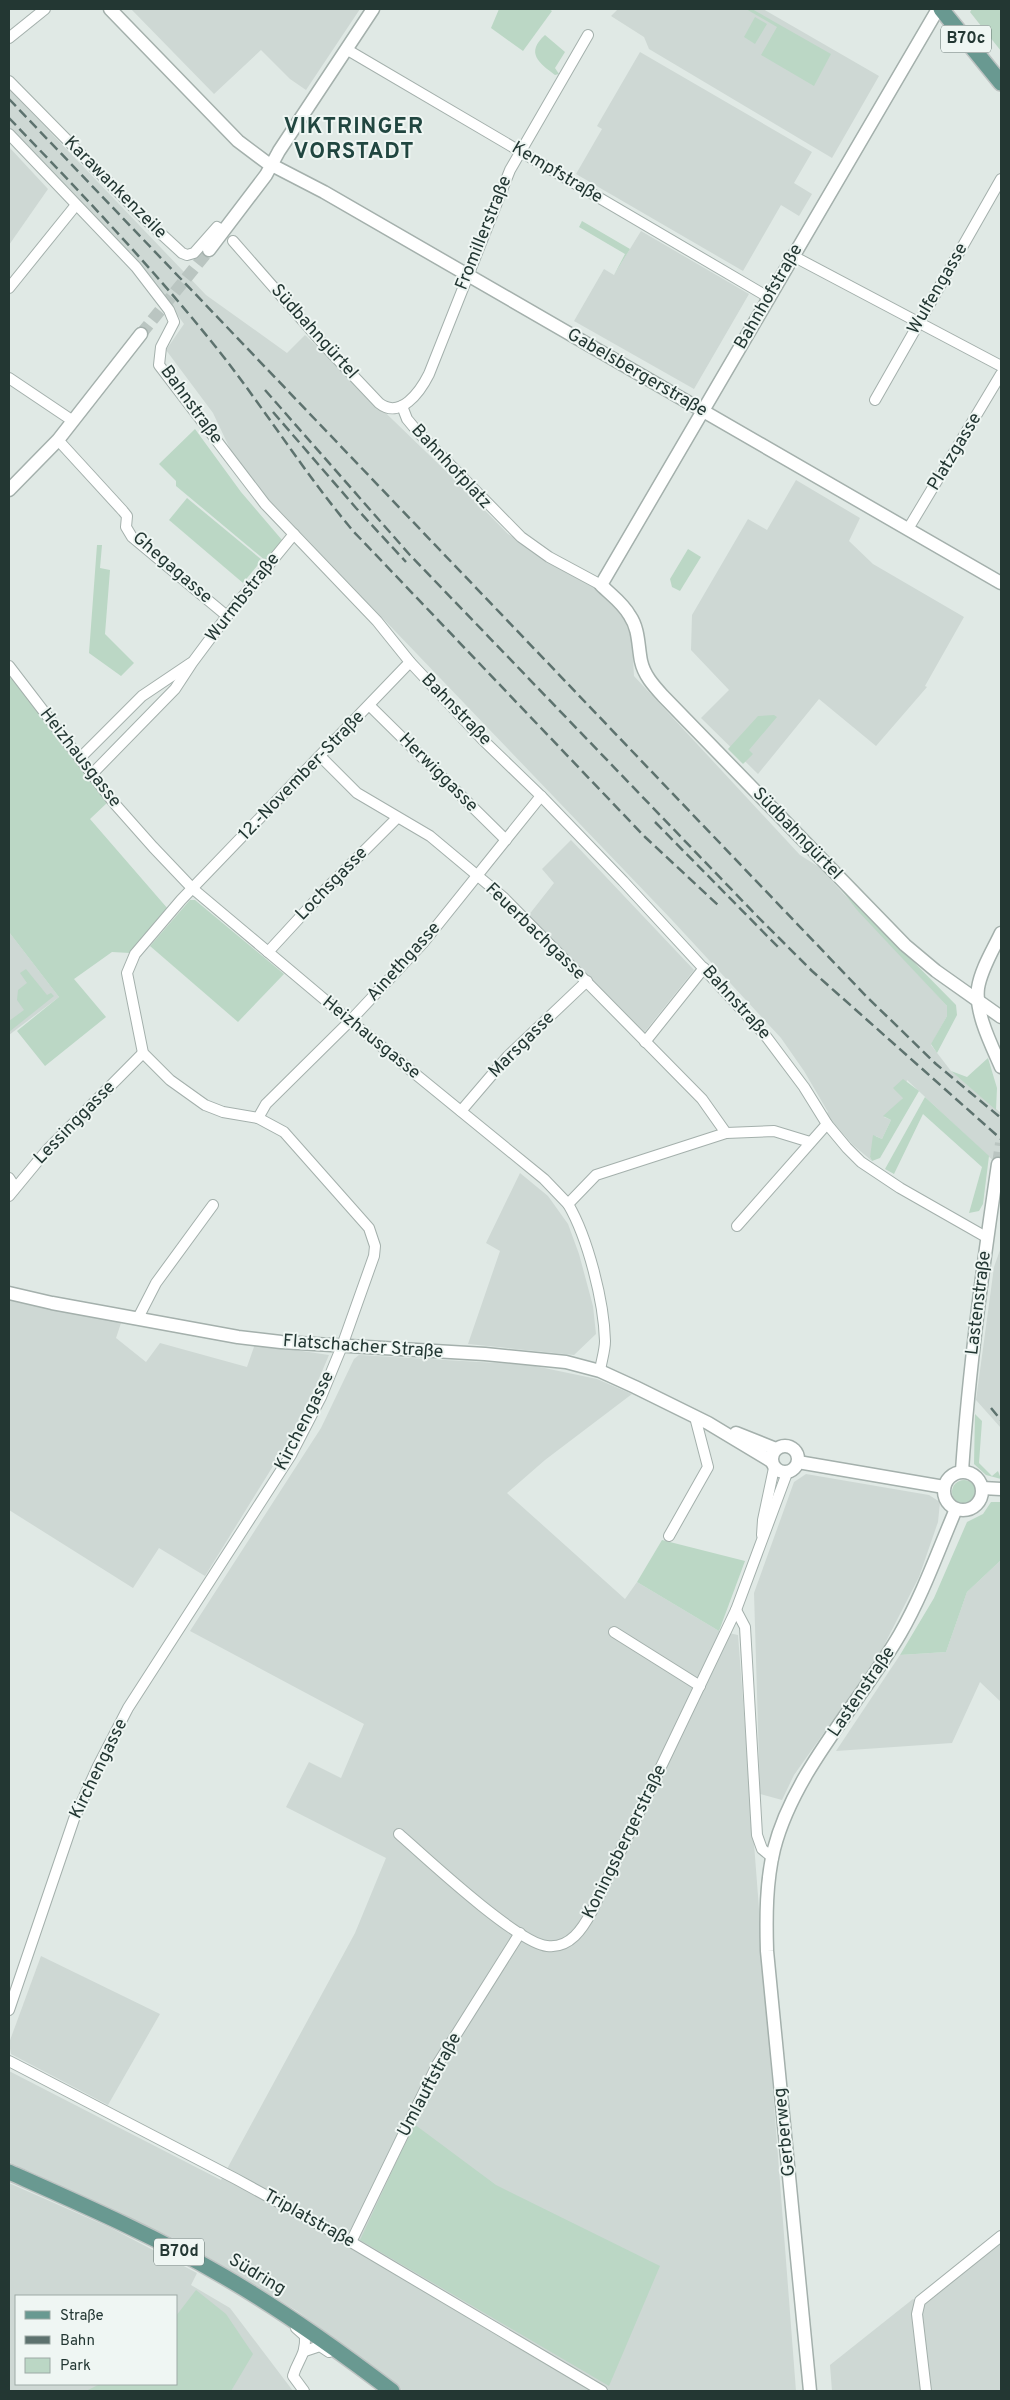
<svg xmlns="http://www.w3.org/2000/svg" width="1010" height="2400" viewBox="0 0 1010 2400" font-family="Overpass,sans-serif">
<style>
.built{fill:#ced8d4;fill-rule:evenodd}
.green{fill:#bbd7c5}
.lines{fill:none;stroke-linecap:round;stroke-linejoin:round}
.tertiary-tunnel{stroke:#bac5c1;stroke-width:12;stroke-dasharray:12 6;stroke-linecap:butt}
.minor-casing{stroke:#a4b0ac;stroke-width:12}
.tertiary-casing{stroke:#a4b0ac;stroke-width:15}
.primary-casing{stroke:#bdc3c2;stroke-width:18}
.minor{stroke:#fff;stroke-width:10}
.tertiary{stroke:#fff;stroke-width:12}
.primary{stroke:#699991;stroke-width:15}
.rail{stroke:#5d726e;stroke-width:2.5;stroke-dasharray:10 5;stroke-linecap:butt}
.labels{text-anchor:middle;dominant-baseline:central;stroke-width:4;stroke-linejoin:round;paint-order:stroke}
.shield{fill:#eff6f3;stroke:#60706d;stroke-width:1}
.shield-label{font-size:16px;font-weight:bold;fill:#233733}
.street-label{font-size:18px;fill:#233733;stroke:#eff6f3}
.district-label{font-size:22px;font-weight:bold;letter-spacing:1px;fill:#214640;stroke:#eff6f3}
</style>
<rect width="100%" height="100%" fill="#e0e9e5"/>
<g class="built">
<polygon points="131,9 360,9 306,90 290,79 261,50 214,94"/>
<polygon points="618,9 763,9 879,76 832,158 649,49 644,37 611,16"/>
<polygon points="640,52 812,152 794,183 812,194 799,216 781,205 743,271 576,174 602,129 597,126"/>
<polygon points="9,89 206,295 287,353 305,335 453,478 508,534 601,590 625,620 632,641 634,676 800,855 819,867 947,1006 947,1016 931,1045 951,1071 1001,1113 1001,1168 907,1080 903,1098 884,1117 891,1120 882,1139 876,1136 870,1157 872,1161 853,1145 826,1114 828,1112 804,1071 781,1038 671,919 255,485 232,453 213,413 166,350 184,324 139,262 9,127"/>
<polygon points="9,147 48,189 9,245"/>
<polygon points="641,231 749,294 694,389 574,321 604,269 614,275"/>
<polygon points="796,480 860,518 849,541 873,564 964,617 925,686 927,687 876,746 819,699 758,774 701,718 729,690 691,650 692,615 748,519 767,530"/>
<polygon points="571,840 694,970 643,1034 528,916 554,883 542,869"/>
<polygon points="9,932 59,997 9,1035"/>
<polygon points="520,1173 548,1196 568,1224 579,1254 593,1306 596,1334 574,1355 468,1344 500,1251 486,1243"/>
<polygon points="1001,1247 1001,1428 976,1400 994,1267"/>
<polygon points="9,1299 122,1320 116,1338 146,1362 160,1343 247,1367 255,1344 329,1355 311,1397 283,1450 205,1576 159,1548 133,1588 9,1510"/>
<polygon points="359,1355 530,1365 597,1379 632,1394 545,1460 507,1493 625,1599 637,1582 719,1631 738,1635 796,2391 403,2391 297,2311 188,2245 9,2162 9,2071 221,2180 355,1933 386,1858 286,1807 309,1762 341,1778 364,1724 190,1631 321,1428 354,1359"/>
<polygon points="806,1474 929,1495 940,1502 938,1522 919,1577 879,1655 794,1775 782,1800 760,1794 754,1593 794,1482"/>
<polygon points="1001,1560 1001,1702 980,1682 952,1743 836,1751 900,1655 946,1652 967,1592"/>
<polygon points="41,1956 160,2014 108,2105 11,2054 9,2043"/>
<path d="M9 2183 111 2228 197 2273 191 2285 230 2308 293 2391H9ZM16 2296H176V2384H16Z"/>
<polygon points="1001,2243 1001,2391 832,2391 830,2365 913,2299 925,2304"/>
</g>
<g class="green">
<polygon points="499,9 549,9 552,11 523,51 491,28"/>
<polygon points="746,9 752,9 831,54 814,86 761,55 777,27"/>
<polygon points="972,9 1001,9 1001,51 970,12"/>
<polygon points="755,17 767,24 755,44 744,37"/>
<path d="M545 35 565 52 555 68 559 74 555 75C539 63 525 53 545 35Z"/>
<polygon points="582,221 630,249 614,275 625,254 579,227"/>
<polygon points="195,429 241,492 282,540 266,561 176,486 176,481 159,464"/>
<polygon points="187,498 262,560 243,583 169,520"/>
<polygon points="97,545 102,545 100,568 110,570 105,634 134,663 121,676 89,653"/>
<polygon points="688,549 701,557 680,591 672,587 670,579"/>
<polygon points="9,674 108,802 90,819 168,909 130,953 112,952 74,979 106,1017 45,1066 17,1031 59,997 9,932"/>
<polygon points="774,715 777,717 749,750 753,754 743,764 728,749 758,716"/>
<polygon points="836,883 956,1005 957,1015 937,1053 931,1044 947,1016 947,1006 857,910"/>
<polygon points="190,900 195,900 284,974 238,1022 150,946"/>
<polygon points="26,969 47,995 51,993 54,996 9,1032 9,1021 24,1010 17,1000 18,990 27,983 20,973"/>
<polygon points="988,1058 997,1088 996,1110 951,1071 967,1077"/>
<polygon points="903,1079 919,1091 880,1158 872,1161 870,1157 873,1135 882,1139 891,1120 883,1116 903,1098 893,1088"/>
<polygon points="925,1097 989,1156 983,1204 979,1211 969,1213 982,1167 923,1114 894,1174 885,1169"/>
<polygon points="975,1414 982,1421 979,1463 992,1476 998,1471 1001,1479 986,1475 974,1464"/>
<circle cx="964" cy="1492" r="12"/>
<polygon points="991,1502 1001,1502 1001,1560 967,1592 946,1652 900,1655 934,1598 967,1522 983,1514"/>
<polygon points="662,1540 745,1561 719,1631 637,1582"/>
<polygon points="414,2124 496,2185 660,2266 609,2386 360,2240"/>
<polygon points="196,2290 226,2314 253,2354 231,2391 86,2391 100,2384 176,2384 176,2316"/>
</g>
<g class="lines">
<g class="tertiary-tunnel">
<polyline points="141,334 209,250"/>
<polyline points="998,1164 1001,1143"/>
</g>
<defs>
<g id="minor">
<polyline points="9,38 45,9"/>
<polyline points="346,49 768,297"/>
<polyline points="9,81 144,218 182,253 187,255 194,253 217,227 224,231"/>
<polyline points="9,134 136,267 169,310 174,322 161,347 159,365 265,504 377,621 410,662 483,740 541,796 623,881 765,1035 804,1087 827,1124 847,1148 861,1162 900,1188 986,1237"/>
<path d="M233 241 325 346 379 403C400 420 420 392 429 374L510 170 588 35"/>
<polyline points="793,256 1001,366"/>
<polyline points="9,288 76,205"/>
<polyline points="9,378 73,421"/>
<polyline points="875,400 1001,179"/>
<polyline points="402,406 407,419 417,431 521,537 549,557 601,585"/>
<polyline points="58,440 123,511 127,516 126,527 132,537 227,616"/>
<polyline points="908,529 1001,374"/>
<polyline points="9,666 114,803 153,847 192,888 343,1015 544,1179 568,1204 596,1175 726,1133 774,1131 810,1142"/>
<polyline points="370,706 506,840"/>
<polyline points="321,757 357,793 430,836 503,897 702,1099 726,1133"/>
<polyline points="80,758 142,696 191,663"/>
<polyline points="92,774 175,689 192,663 227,616 294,534"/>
<polyline points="268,952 326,889 397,818"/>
<polyline points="645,1042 704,968"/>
<polyline points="461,1111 508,1056 587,981"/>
<polyline points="258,1118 266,1104 351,1020 423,943 541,796"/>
<polyline points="9,1178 15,1187"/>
<polyline points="9,1196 47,1150 143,1053"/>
<path d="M568 1204C588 1238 604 1302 605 1341 605 1351 601 1362 600 1371"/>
<polyline points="737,1226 827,1124"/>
<polyline points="138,1318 156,1283 213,1205"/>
<polyline points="762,1535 763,1520 774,1468"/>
<polyline points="669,1536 708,1467 695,1417"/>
<polyline points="736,1610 745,1627 757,1835 762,1849 773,1858"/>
<polyline points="614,1632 700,1686"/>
<path d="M399 1834C425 1857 517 1943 547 1946 570 1949 583 1928 592 1911L736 1610 787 1473"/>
<polyline points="9,2010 74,1819 98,1766 128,1708 291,1455 321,1397 342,1346 374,1256 375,1246 369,1228 284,1132 258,1118 223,1112 205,1105 170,1080 143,1053 127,973 135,954 181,900 410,662"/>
<polyline points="9,2061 236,2179 351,2242 602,2391"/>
<polyline points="351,2242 437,2065 520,1933"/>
<path d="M296 2328 305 2336C306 2356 298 2359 293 2376L304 2391"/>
<polyline points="305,2351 320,2346 329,2352"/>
<polyline points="926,2391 917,2314 920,2301 1001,2236"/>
</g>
<g id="tertiary">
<polyline points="110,9 238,141 266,162 324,192 1001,583"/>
<path d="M938 9 601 585C611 595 623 603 630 616 639 629 638 646 641 661 644 675 653 685 663 696L905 945 936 971 1001 1017"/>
<polyline points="209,250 266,175 279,151 373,9"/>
<polyline points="9,490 58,440 141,334"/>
<path d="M1001 933C993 950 981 969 978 988 975 1013 991 1044 1001 1067"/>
<polyline points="9,1293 52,1303 238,1337 281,1342 485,1354 566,1362 600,1371 635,1387 708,1423 771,1461"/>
<polyline points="736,1433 776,1449"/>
<circle cx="785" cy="1459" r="13"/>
<polyline points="798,1462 944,1487"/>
<path d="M962 1471C969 1368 983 1266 998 1164"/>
<circle cx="963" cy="1491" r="19"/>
<polyline points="982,1488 1001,1489"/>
<path d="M810 2391 767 1951C766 1917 766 1882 774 1849 794 1771 860 1703 900 1634 923 1594 938 1551 956 1509"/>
</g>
<g id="primary">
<polyline points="941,9 1001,83"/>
<path d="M9 2172C81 2204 155 2236 223 2276 282 2310 338 2350 392 2391"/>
</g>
</defs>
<use href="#minor" class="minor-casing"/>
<use href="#tertiary" class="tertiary-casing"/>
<use href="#primary" class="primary-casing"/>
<use href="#minor" class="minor"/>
<use href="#tertiary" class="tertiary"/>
<use href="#primary" class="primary"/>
<g class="rail">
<polyline points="9,99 866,996 936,1064 1001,1118"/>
<path d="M9 118C80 192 151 266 215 346 263 406 304 473 354 532L645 837 718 905"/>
<polyline points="265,390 409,554 757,916 812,971 1001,1139"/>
<polyline points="273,412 356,508 406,562"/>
<polyline points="655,822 781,950"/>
<polyline points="991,1408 1001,1420"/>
</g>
</g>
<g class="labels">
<g class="shield">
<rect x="941" y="25.5" width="50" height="27" rx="4"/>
<rect x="154" y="2238.5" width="50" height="27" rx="4"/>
</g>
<g class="shield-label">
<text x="966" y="39">B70c</text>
<text x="179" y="2252">B70d</text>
</g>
<g class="street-label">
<text transform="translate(557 173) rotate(31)">Kempfstraße</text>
<text transform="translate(115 188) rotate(45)">Karawankenzeile</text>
<text transform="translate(484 233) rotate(-68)">Fromillerstraße</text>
<text transform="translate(938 289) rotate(-60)">Wulfengasse</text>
<text transform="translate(769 297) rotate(-60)">Bahnhofstraße</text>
<text transform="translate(314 332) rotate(48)">Südbahngürtel</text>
<text transform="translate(637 373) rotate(30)">Gabelsbergerstraße</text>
<text transform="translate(191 405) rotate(54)">Bahnstraße</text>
<text transform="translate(955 452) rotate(-59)">Platzgasse</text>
<text transform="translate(451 467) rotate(47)">Bahnhofplatz</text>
<text transform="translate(172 568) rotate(41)">Ghegagasse</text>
<text transform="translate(243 598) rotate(-52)">Wurmbstraße</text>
<text transform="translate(456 710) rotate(46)">Bahnstraße</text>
<text transform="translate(80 758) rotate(52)">Heizhausgasse</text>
<text transform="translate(438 773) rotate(45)">Herwiggasse</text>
<text transform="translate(302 776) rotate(-46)">12.-November-Straße</text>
<text transform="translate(797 834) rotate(46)">Südbahngürtel</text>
<text transform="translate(332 884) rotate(-46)">Lochsgasse</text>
<text transform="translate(535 932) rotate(44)">Feuerbachgasse</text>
<text transform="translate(404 962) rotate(-48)">Ainethgasse</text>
<text transform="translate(736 1003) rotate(48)">Bahnstraße</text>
<text transform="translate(371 1038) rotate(39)">Heizhausgasse</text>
<text transform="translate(522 1045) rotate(-45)">Marsgasse</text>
<text transform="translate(75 1123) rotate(-46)">Lessinggasse</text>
<text transform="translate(979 1303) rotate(-83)">Lastenstraße</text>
<text transform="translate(363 1347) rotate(4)">Flatschacher Straße</text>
<text transform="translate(305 1421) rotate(-63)">Kirchengasse</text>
<text transform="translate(862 1692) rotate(-56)">Lastenstraße</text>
<text transform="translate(99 1769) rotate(-64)">Kirchengasse</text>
<text transform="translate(625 1842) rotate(-64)">Koningsbergerstraße</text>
<text transform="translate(430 2085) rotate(-62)">Umlauftstraße</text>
<text transform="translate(785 2132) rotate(-96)">Gerberweg</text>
<text transform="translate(309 2219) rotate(29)">Triplatstraße</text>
<text transform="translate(257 2275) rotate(31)">Südring</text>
</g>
<g class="district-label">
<text x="354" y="127">VIKTRINGER<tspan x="354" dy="25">VORSTADT</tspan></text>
</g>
</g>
<rect width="1010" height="2400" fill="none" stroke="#233733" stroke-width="20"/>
<rect x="15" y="2295" width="162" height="90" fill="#eff6f3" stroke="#9daaa6"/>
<rect x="25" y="2311" width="25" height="8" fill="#699991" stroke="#9daaa6"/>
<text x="60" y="2320" font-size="15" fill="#233733">Straße</text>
<rect x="25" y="2336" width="25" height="8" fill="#5d726e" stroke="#9daaa6"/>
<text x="60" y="2345" font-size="15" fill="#233733">Bahn</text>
<rect x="25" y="2358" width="25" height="15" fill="#bbd7c5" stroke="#9daaa6"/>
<text x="60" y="2370" font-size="15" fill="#233733">Park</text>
</svg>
